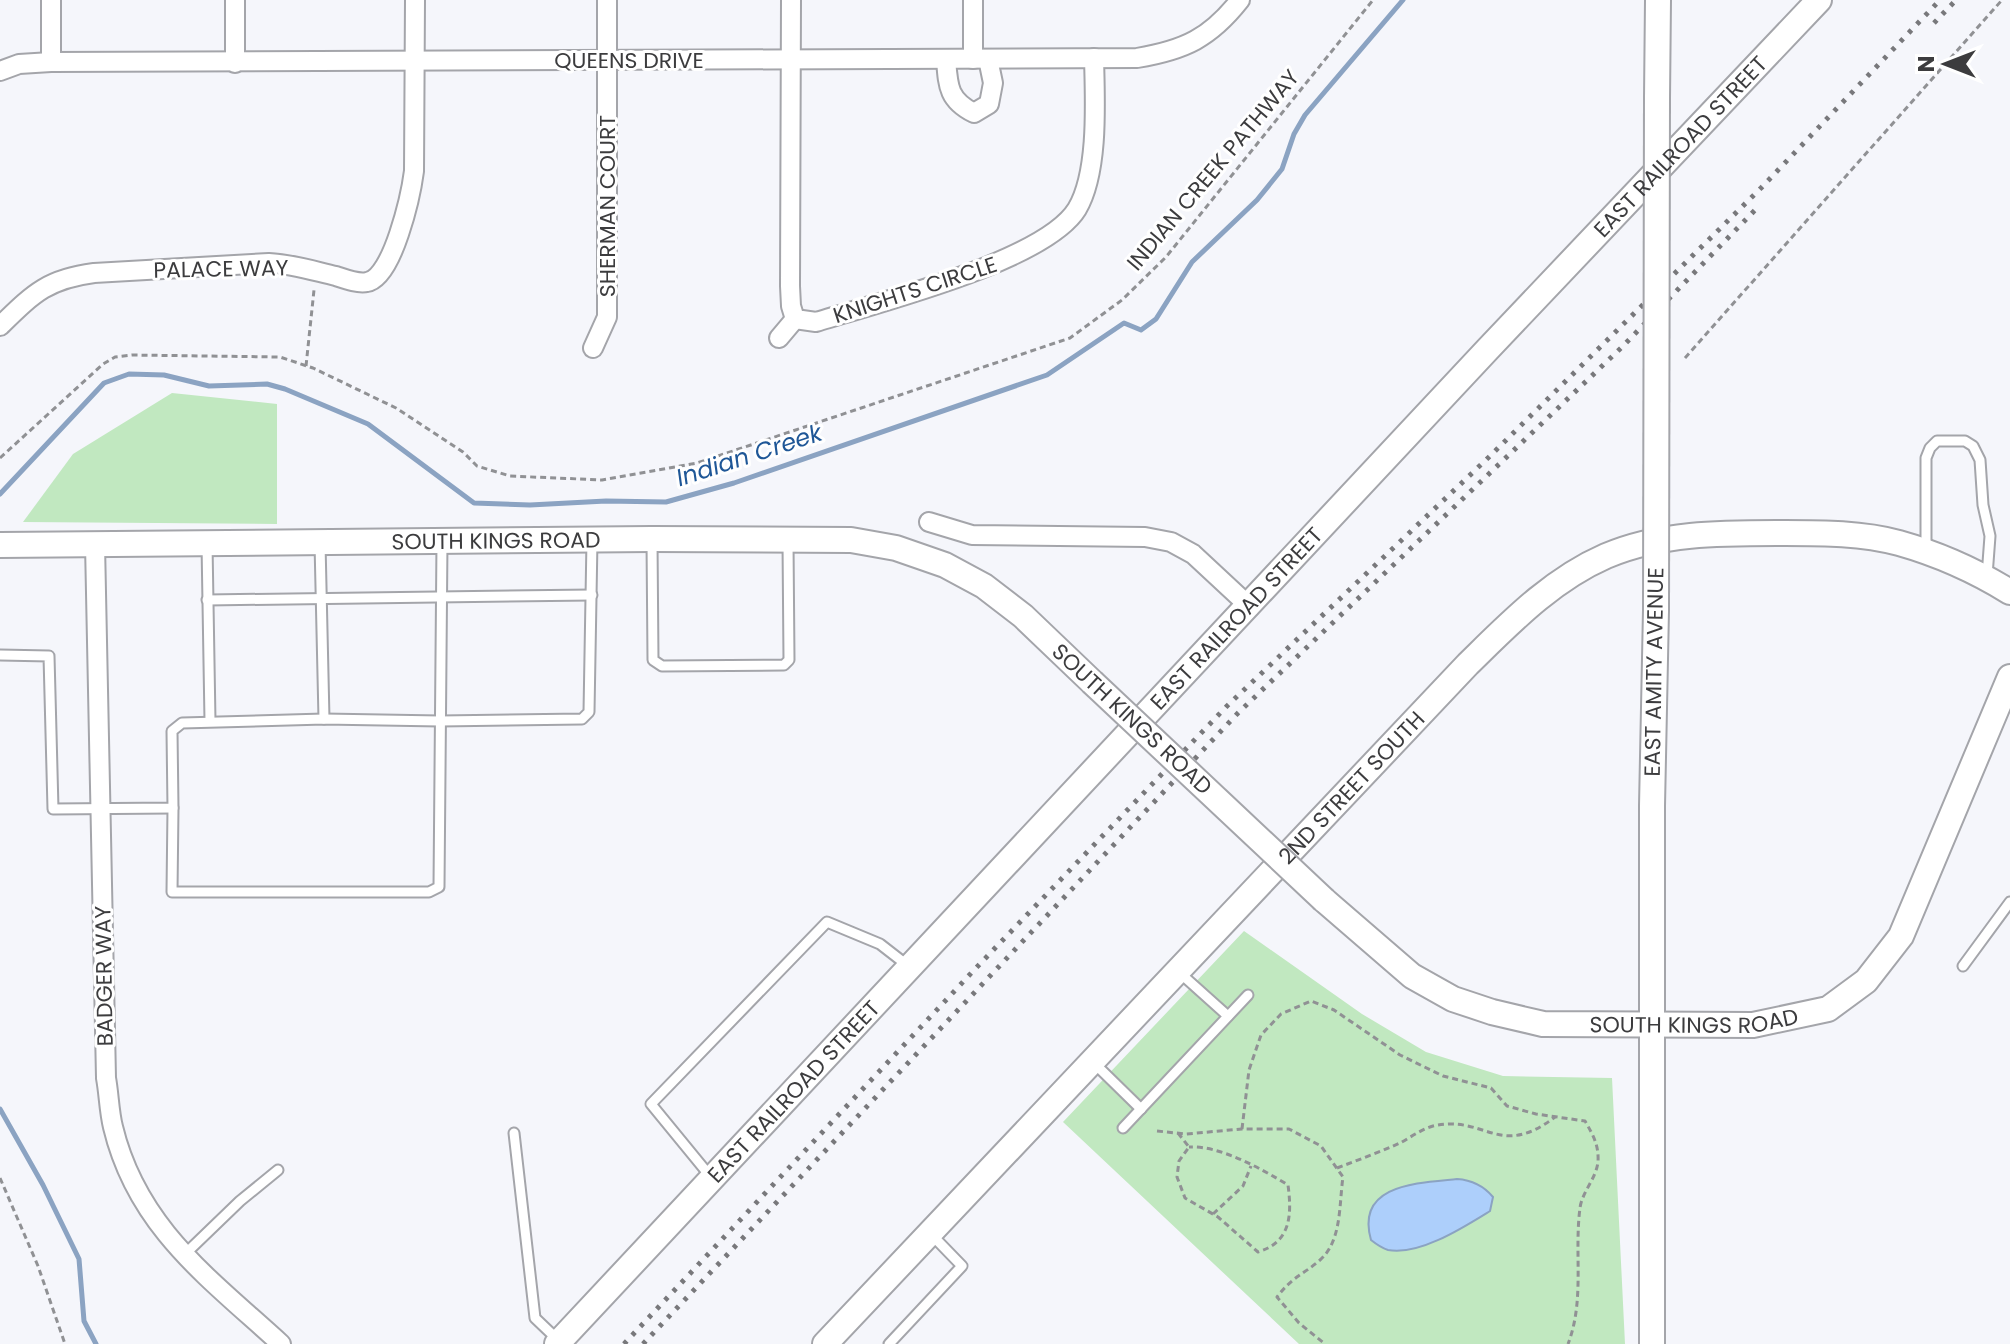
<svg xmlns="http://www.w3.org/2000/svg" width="2010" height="1344" viewBox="0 0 2010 1344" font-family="Poppins,sans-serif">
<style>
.green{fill:#c1e8c0}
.water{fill:#adcffb;stroke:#8ba3c2;stroke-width:2}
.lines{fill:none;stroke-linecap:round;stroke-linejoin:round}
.stream{stroke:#8ba3c2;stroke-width:5}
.lane-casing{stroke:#a4a5aa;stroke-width:13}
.street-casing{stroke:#a4a5aa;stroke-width:22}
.secondary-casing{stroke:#a4a5aa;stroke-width:28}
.path{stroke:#909194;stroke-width:3;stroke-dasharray:6 4;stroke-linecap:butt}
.lane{stroke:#fff;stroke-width:9}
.street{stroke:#fff;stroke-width:18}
.secondary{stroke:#fff;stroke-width:24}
.rail{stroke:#78787b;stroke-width:5;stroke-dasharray:4 8;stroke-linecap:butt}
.secondary-bridge-casing{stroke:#a4a5aa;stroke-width:28;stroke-linecap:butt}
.secondary-bridge{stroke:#fff;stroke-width:24}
.labels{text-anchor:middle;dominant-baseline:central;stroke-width:6;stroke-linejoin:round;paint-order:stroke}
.street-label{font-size:22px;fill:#3c3c3e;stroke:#fff}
.water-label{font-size:24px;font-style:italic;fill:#1f5797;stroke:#fff}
</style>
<rect width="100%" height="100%" fill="#f5f6fb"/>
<g class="green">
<polygon points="172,393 277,404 277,524 23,522 73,454"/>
<polygon points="1244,931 1362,1014 1426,1052 1503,1076 1612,1078 1625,1344 1299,1344 1063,1122"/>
</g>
<path class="water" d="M1457 1179C1472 1180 1483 1185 1493 1197L1490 1211C1464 1227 1419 1256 1388 1250 1382 1248 1376 1244 1371 1240 1355 1184 1418 1183 1457 1179Z"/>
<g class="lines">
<g class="stream">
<polyline points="0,494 104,383 129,374 164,375 209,386 267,384 285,389 368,424 474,503 530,505 606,501 666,502 734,483 1047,375 1124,323 1141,330 1156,319 1192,262 1257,200 1282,169 1294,134 1305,115 1403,0"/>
<polyline points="0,1109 43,1185 79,1259 84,1321 96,1344"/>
</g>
<defs>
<g id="lane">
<polyline points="652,541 653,660 662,666 784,665 789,660 788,542"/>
<polyline points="320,543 324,719"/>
<polyline points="207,544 210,721"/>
<polyline points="1926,549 1926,458 1930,448 1937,441 1965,441 1973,446 1980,460 1983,505 1990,536 1987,576"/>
<polyline points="207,600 592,595"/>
<polyline points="0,655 49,656 53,809 173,808 172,731 182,723 324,719 440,721 582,719 589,712 592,540"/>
<polyline points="173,808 172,892 429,892 439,887 442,542"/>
<polyline points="1963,966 2010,902"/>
<polyline points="1180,973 1228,1016"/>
<polyline points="1092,1061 1141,1109"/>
<polyline points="1123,1128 1248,995"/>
<polyline points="514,1133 535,1318 557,1339"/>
<polyline points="710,1176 651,1104 827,922 880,944 907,965"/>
<polyline points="184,1255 240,1201 278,1170"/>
<polyline points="889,1344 962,1266 930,1233"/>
</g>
<g id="street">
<polyline points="235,0 235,63"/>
<path d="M791 0 790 286 791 306 795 319 816 322C877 303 1045 261 1077 209 1099 172 1095 100 1094 58"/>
<path d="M946 59C948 86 948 100 974 113L989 104 993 83 988 59"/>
<polyline points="973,59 973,0"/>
<polyline points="51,62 51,0"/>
<path d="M0 71 19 64 51 62 1137 58C1185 50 1210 38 1240 0"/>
<path d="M0 326C33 294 47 279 94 273L269 263C292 264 314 271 336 276 345 279 358 284 367 282 393 278 411 194 414 171L415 0"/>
<polyline points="779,338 795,319"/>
<polyline points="593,348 607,317 607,0"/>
<polyline points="929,522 972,535 1145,537 1171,542 1193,554 1250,607"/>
<path d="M95 544 106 1078C109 1094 109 1111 113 1127 137 1227 209 1278 281 1344"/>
</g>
<g id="secondary">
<polyline points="1657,98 1658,0"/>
<path id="s1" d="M0 545 652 539 851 540 896 548 945 565 984 586 1023 616 1092 682"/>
<path id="s2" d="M1324 900 1412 976 1453 999 1492 1012 1543 1024 1753 1025 1828 1009 1866 981 1901 936 2010 677"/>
<path id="s3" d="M557 1344 1487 350 1819 0"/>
<path id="s4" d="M825 1344 1468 664C1510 623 1551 580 1606 556 1662 532 1725 533 1785 533 1823 533 1862 533 1899 543 1938 554 1976 571 2010 592"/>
<polyline points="1652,1344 1652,806 1656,610"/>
</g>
</defs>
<use href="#lane" class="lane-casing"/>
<use href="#street" class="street-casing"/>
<use href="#secondary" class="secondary-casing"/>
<g class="path">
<polyline points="1685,358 2002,0"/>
<polyline points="306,366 314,290"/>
<polyline points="0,458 103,364 115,357 132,355 280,357 313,368 396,408 463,452 477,466 510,476 602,480 697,463 1070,338 1122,300 1166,257 1373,0"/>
<path d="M1242 1129 1249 1070 1261 1035 1281 1014 1311 1001 1334 1010 1400 1055 1443 1076 1491 1088 1507 1106 1536 1114 1585 1121C1593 1135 1599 1145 1598 1162 1596 1179 1582 1192 1580 1208 1574 1253 1585 1300 1568 1344"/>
<path d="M1157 1131 1186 1134 1242 1129H1289L1321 1146 1343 1177C1339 1204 1342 1241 1320 1260 1303 1275 1293 1276 1277 1297L1299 1323 1325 1344"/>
<path d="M1178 1133 1189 1147 1179 1161 1177 1177 1185 1198 1218 1217 1258 1252C1291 1242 1292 1215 1288 1185 1262 1169 1219 1145 1189 1147"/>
<path d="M1337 1168C1358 1160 1380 1152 1400 1143 1411 1137 1422 1129 1433 1126 1485 1114 1499 1160 1555 1117"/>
<polyline points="0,1178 38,1266 65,1344"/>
<polyline points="1213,1214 1243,1186 1251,1166"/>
</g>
<use href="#lane" class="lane"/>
<use href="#street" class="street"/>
<use href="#secondary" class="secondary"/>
<g class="rail">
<polyline points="1934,23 1956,0"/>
<polyline points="624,1344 976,968 1227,706 1489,457 1761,188 1940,0"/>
<polyline points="643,1344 1238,713 1621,348 1757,208"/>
</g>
<defs>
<g id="secondary-bridge">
<polyline points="1656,610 1657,98"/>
<polyline points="1092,682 1324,900"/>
</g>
</defs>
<use href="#secondary-bridge" class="secondary-bridge-casing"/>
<use href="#secondary-bridge" class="secondary-bridge"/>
</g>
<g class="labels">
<g class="street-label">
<text x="629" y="60">QUEENS DRIVE</text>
<text stroke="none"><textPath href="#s3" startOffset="1642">EAST RAILROAD STREET</textPath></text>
<text transform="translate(1213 170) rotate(-50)">INDIAN CREEK PATHWAY</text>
<text transform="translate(607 206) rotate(-90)">SHERMAN COURT</text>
<text transform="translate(221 269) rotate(-1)">PALACE WAY</text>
<text transform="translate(915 290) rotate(-18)">KNIGHTS CIRCLE</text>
<text stroke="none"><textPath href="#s1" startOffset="496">SOUTH KINGS ROAD</textPath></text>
<text stroke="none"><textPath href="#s3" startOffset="994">EAST RAILROAD STREET</textPath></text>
<text transform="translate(1654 672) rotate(-89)">EAST AMITY AVENUE</text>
<text transform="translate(1132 719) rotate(43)">SOUTH KINGS ROAD</text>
<text stroke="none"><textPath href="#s4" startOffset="766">2ND STREET SOUTH</textPath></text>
<text transform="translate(104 976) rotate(-91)">BADGER WAY</text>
<text stroke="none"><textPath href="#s2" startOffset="408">SOUTH KINGS ROAD</textPath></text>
<text stroke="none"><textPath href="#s3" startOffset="346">EAST RAILROAD STREET</textPath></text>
</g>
<g class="water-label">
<text transform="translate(749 455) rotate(-18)">Indian Creek</text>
</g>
</g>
<g transform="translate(1946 64) rotate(270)" stroke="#ffffff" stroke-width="6" paint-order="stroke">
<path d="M0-6L14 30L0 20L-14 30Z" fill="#3c3c3e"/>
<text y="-12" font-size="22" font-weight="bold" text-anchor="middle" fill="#3c3c3e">N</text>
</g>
</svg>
